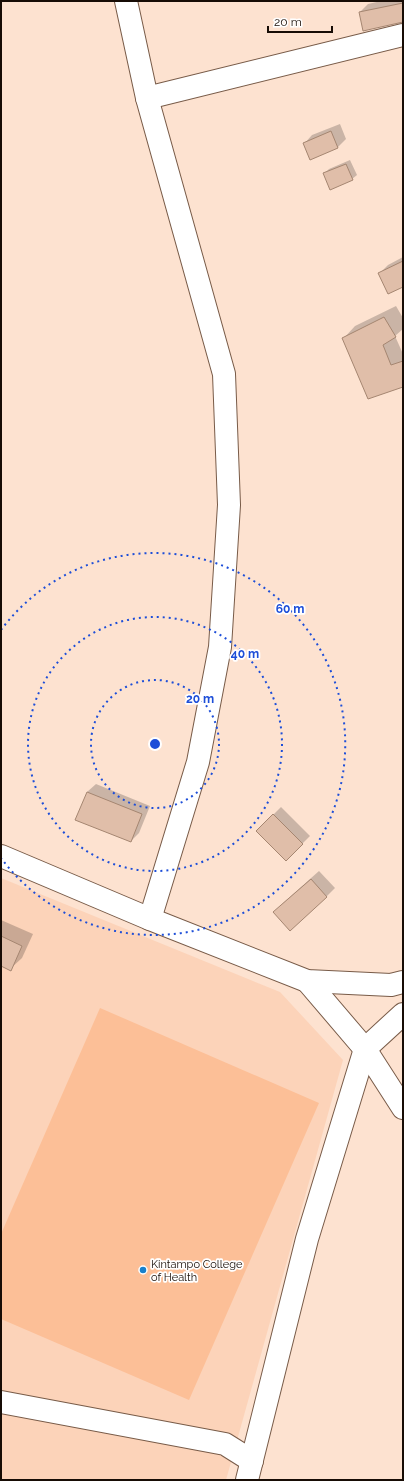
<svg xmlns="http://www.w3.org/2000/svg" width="404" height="1481" viewBox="0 0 404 1481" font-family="Raleway,sans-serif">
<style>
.built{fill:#fcd3b9}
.green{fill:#fcbf97}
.shadow{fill:#0003}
.building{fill:#e0bea9;stroke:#a58671}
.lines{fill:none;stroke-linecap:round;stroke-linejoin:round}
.minor-casing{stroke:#785b48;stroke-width:24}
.minor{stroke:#fff;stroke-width:22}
.ring{fill:none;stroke:#1d4ed8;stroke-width:2;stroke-dasharray:2 4}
.poi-dot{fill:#1880cb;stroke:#fff;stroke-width:1.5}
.labels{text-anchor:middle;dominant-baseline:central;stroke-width:3.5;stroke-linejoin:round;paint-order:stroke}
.poi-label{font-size:11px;fill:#170c05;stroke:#fff;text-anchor:start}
.centre{fill:#1d4ed8;stroke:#fff;stroke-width:2}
.ring-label{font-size:12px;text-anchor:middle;font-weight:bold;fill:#1d4ed8;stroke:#fff;stroke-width:3.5;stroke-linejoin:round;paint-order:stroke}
</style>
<rect width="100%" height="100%" fill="#fde2d0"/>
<polygon class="built" points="1,878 280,992 343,1060 226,1480 1,1480"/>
<polygon class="green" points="100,1008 319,1103 189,1400 1,1319 1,1234"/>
<g class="shadow">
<polygon points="381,1 403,1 403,21 360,12 368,4"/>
<polygon points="340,124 346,139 338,147 310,159 304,144 312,135"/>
<polygon points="350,160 357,175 352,179 325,173 329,169"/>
<polygon points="403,257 403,286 380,273 388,265"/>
<polygon points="396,306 403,318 403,329 395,336 403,354 403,386 344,338 355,326"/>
<polygon points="96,784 150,806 139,833 131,841 87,792"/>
<polygon points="281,807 310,836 286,860 257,831"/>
<polygon points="319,871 335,888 327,896 282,904"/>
<polygon points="1,920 33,934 22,958 10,969 1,965"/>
</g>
<g class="building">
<polygon points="403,3 403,22 363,31 359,12"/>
<polygon points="331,131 338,148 310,160 303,143"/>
<polygon points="346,164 353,180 330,190 323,173"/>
<polygon points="403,261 403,287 388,294 378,273"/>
<polygon points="384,317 396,337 383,345 391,365 403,361 403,387 368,399 342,338"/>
<polygon points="87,792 142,814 131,842 75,820"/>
<polygon points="273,814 303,844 286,861 256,831"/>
<polygon points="311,879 327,897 290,931 273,912"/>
<polygon points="1,936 22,946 11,971 1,966"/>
</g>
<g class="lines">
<defs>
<g id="minor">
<polyline points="126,1 147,98 224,374 229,505 220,647 198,762 150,919"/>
<polyline points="147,98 403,35"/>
<polyline points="1,856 150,919 307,981 391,985 403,982"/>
<polyline points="307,981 365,1049 403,1108"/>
<polyline points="1,1402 225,1444 252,1461"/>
<polyline points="247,1480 307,1239 365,1049 403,1014"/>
</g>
</defs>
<use href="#minor" class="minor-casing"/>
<use href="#minor" class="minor"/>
</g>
<g class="ring">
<circle cx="155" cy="744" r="64"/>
<circle cx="155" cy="744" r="127"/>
<path d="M1 630A191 191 0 1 1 1 858"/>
</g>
<circle class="poi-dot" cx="143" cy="1270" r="4"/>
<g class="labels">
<g class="poi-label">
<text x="151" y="1264">Kintampo College<tspan x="151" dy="13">of Health</tspan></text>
</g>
</g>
<circle cx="155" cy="744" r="6" class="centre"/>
<g class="ring-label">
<text x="290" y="613">60 m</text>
<text x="245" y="658">40 m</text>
<text x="200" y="703">20 m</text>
</g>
<rect width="404" height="1481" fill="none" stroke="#170c05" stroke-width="4"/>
<path d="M268 26v6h64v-6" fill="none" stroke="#170c05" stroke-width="2"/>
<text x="274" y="26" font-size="12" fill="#170c05" stroke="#ffffff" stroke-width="3" paint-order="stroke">20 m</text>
</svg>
